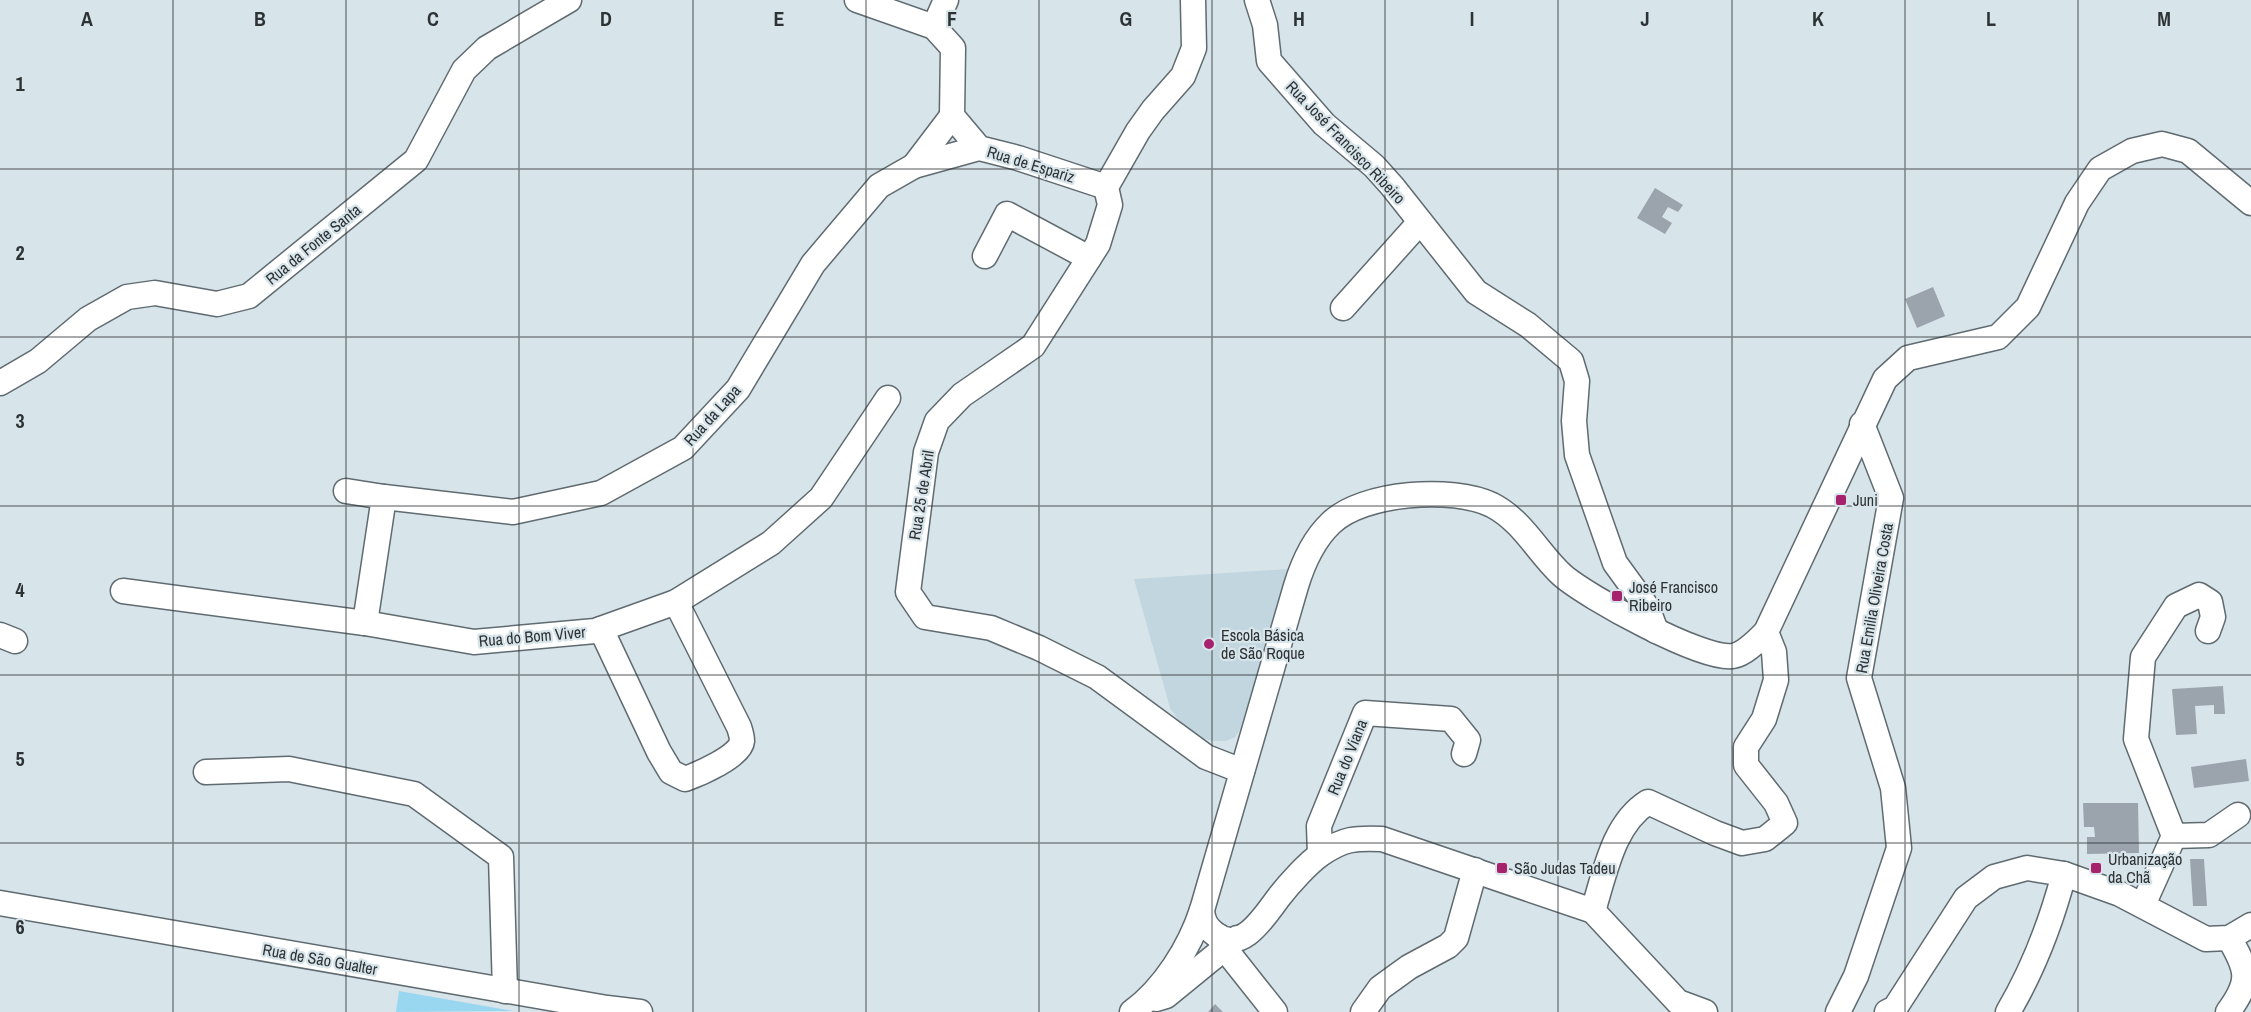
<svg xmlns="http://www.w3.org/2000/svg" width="2251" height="1012" viewBox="0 0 2251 1012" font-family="'Archivo Narrow',sans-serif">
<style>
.built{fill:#c2d6df}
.green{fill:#99d6f0}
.building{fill:#9ba4ad}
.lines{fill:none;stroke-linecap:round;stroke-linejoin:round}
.minor-casing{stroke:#5f6b70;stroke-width:27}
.minor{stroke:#fff;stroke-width:24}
.grid{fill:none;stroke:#2d3235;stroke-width:1.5;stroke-opacity:0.55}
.poi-dot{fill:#a7226d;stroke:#d7e4ea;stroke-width:2}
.labels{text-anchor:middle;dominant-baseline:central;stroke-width:4.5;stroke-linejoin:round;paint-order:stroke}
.street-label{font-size:16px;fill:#2d3235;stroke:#d7e4ea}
.poi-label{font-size:16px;fill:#2d3235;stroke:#d7e4ea;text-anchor:start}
.grid-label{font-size:20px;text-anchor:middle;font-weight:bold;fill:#2d3235;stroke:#d7e4ea;stroke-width:4.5;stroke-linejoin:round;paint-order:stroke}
</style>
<rect width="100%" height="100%" fill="#d7e4ea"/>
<polygon class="built" points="1289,569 1240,730 1235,737 1226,741 1213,741 1202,738 1180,722 1170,708 1134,579"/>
<polygon class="green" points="399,991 513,1011 396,1012"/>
<g class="building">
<polygon points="1655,188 1683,205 1678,212 1668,207 1662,217 1672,223 1665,234 1637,218"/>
<polygon points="1933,287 1945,316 1917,328 1905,299"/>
<polygon points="2223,686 2225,714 2214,714 2214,705 2195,706 2197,734 2176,735 2172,689"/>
<polygon points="2246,759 2249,781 2194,788 2191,767"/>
<polygon points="2083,803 2138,803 2139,853 2087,854 2087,837 2095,837 2094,827 2084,827"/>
<polygon points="2190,859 2204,859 2207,906 2193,906"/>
<polygon points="1215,1004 1223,1012 1208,1012"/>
</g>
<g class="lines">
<defs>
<g id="minor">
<polyline points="857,0 934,27 953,48 952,116 979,148 1018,158 1106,187"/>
<polyline points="1193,0 1194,48 1183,76 1153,110 1138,131 1106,187 1110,205 1098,244 1033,346 962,395 937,421 926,452 908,592 925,617 991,628 1039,648 1097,677 1206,757 1242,771"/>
<polyline points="1257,0 1265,25 1269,61 1324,124 1374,166 1392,186 1476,292 1528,325 1571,361 1577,381 1574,421 1577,455 1615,563 1647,607 1656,631"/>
<polyline points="934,27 946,0"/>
<polyline points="914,166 952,116"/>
<polyline points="985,256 1007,214 1089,258"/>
<polyline points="1343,308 1420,222"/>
<polyline points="0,383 38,361 88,319 127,297 155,293 217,304 249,296 416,160 464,70 487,48 569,0"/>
<polyline points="346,491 384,497 513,512 601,493 683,448 738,389 813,264 879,186 914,166 979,148"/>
<polyline points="123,591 365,623 474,642 595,631 676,602 771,543 821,498 888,398"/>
<polyline points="365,623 384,497"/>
<path d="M601 629 659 752 671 772 685 779C699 774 741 756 742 741 742 737 740 730 739 727L676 602"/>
<polyline points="0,635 15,641"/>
<polyline points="206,772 289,769 414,794 501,857 505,991"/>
<polyline points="2174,836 2209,835 2238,815"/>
<polyline points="1320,854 1319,826 1365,713 1451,719 1468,740 1464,754"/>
<polyline points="0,903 607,1008 640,1012"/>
<polyline points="2143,905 2174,836 2136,739 2143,657 2176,606 2199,595 2210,602 2213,617 2208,631"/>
<path d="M1593 911C1605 873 1613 824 1648 802L1715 833 1742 843 1765 839 1785 823 1776 803 1746 765V747L1764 719 1776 680 1774 652 1766 632"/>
<polyline points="1218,936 1233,959 1275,1012"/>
<polyline points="1156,999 1166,996 1237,938"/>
<path d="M1132 1012C1164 989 1190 947 1202 910"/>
<polyline points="1363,1012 1380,988 1409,967 1448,946 1456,938 1475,870"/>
<path d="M1705 1012 1678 1002 1593 911 1382 839C1356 838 1344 838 1321 854 1308 863 1289 884 1279 897 1265 915 1242 955 1215 934 1206 927 1203 921 1202 910L1296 586C1303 563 1313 540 1331 523 1363 492 1453 486 1492 505 1523 521 1538 553 1562 575 1587 597 1703 661 1733 656 1745 654 1758 640 1766 632L1885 379 1908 358 1998 337 2028 307 2077 203 2100 169 2132 151 2162 144 2188 151 2251 203"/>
<polyline points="1838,1012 1856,976 1899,848 1893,788 1859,678 1891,498 1862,424"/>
<polyline points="1887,1012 1895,1008 1966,898 1994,877 2027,868 2064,874 2120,894 2206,939 2229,938 2251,925"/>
<path d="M2008 1012C2034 968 2051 923 2064 874"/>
<path d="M2228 1012C2251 981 2248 970 2229 938"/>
</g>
</defs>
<use href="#minor" class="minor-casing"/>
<use href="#minor" class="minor"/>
</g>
<path class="grid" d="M173 0V1012M346 0V1012M519 0V1012M693 0V1012M866 0V1012M1039 0V1012M1212 0V1012M1385 0V1012M1558 0V1012M1732 0V1012M1905 0V1012M2078 0V1012M0 169H2251M0 337H2251M0 506H2251M0 675H2251M0 843H2251"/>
<g class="poi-dot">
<rect x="1835" y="494" width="12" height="12" rx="3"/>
<rect x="1611" y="590" width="12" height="12" rx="3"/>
<circle cx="1209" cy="644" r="6"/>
<rect x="1496" y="862" width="12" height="12" rx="3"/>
<rect x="2090" y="862" width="12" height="12" rx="3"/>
</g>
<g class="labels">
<g class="street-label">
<text transform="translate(1346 142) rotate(46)">Rua José Francisco Ribeiro</text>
<text transform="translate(1031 164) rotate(17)">Rua de Espariz</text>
<text transform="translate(313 244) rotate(-39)">Rua da Fonte Santa</text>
<text transform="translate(712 415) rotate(-48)">Rua da Lapa</text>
<text transform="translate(921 495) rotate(-81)">Rua 25 de Abril</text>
<text transform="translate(1874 598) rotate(-80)">Rua Emilia Oliveira Costa</text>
<text transform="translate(532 636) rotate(-5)">Rua do Bom Viver</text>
<text transform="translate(1347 757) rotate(-68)">Rua do Viana</text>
<text transform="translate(320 959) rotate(10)">Rua de São Gualter</text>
</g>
<g class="poi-label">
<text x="1853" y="500">Juni</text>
<text x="1629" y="587">José Francisco<tspan x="1629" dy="18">Ribeiro</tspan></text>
<text x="1221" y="635">Escola Básica<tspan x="1221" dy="18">de São Roque</tspan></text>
<text x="2108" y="859">Urbanização<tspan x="2108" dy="18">da Chã</tspan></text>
<text x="1514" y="868">São Judas Tadeu</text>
</g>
</g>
<g class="grid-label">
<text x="87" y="26">A</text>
<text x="260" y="26">B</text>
<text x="433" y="26">C</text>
<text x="606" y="26">D</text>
<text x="779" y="26">E</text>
<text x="952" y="26">F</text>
<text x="1126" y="26">G</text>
<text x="1299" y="26">H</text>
<text x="1472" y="26">I</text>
<text x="1645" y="26">J</text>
<text x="1818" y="26">K</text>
<text x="1991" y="26">L</text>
<text x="2164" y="26">M</text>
<text x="20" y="91">1</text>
<text x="20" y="260">2</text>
<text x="20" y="428">3</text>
<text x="20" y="597">4</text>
<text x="20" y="766">5</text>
<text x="20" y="934">6</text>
</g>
</svg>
